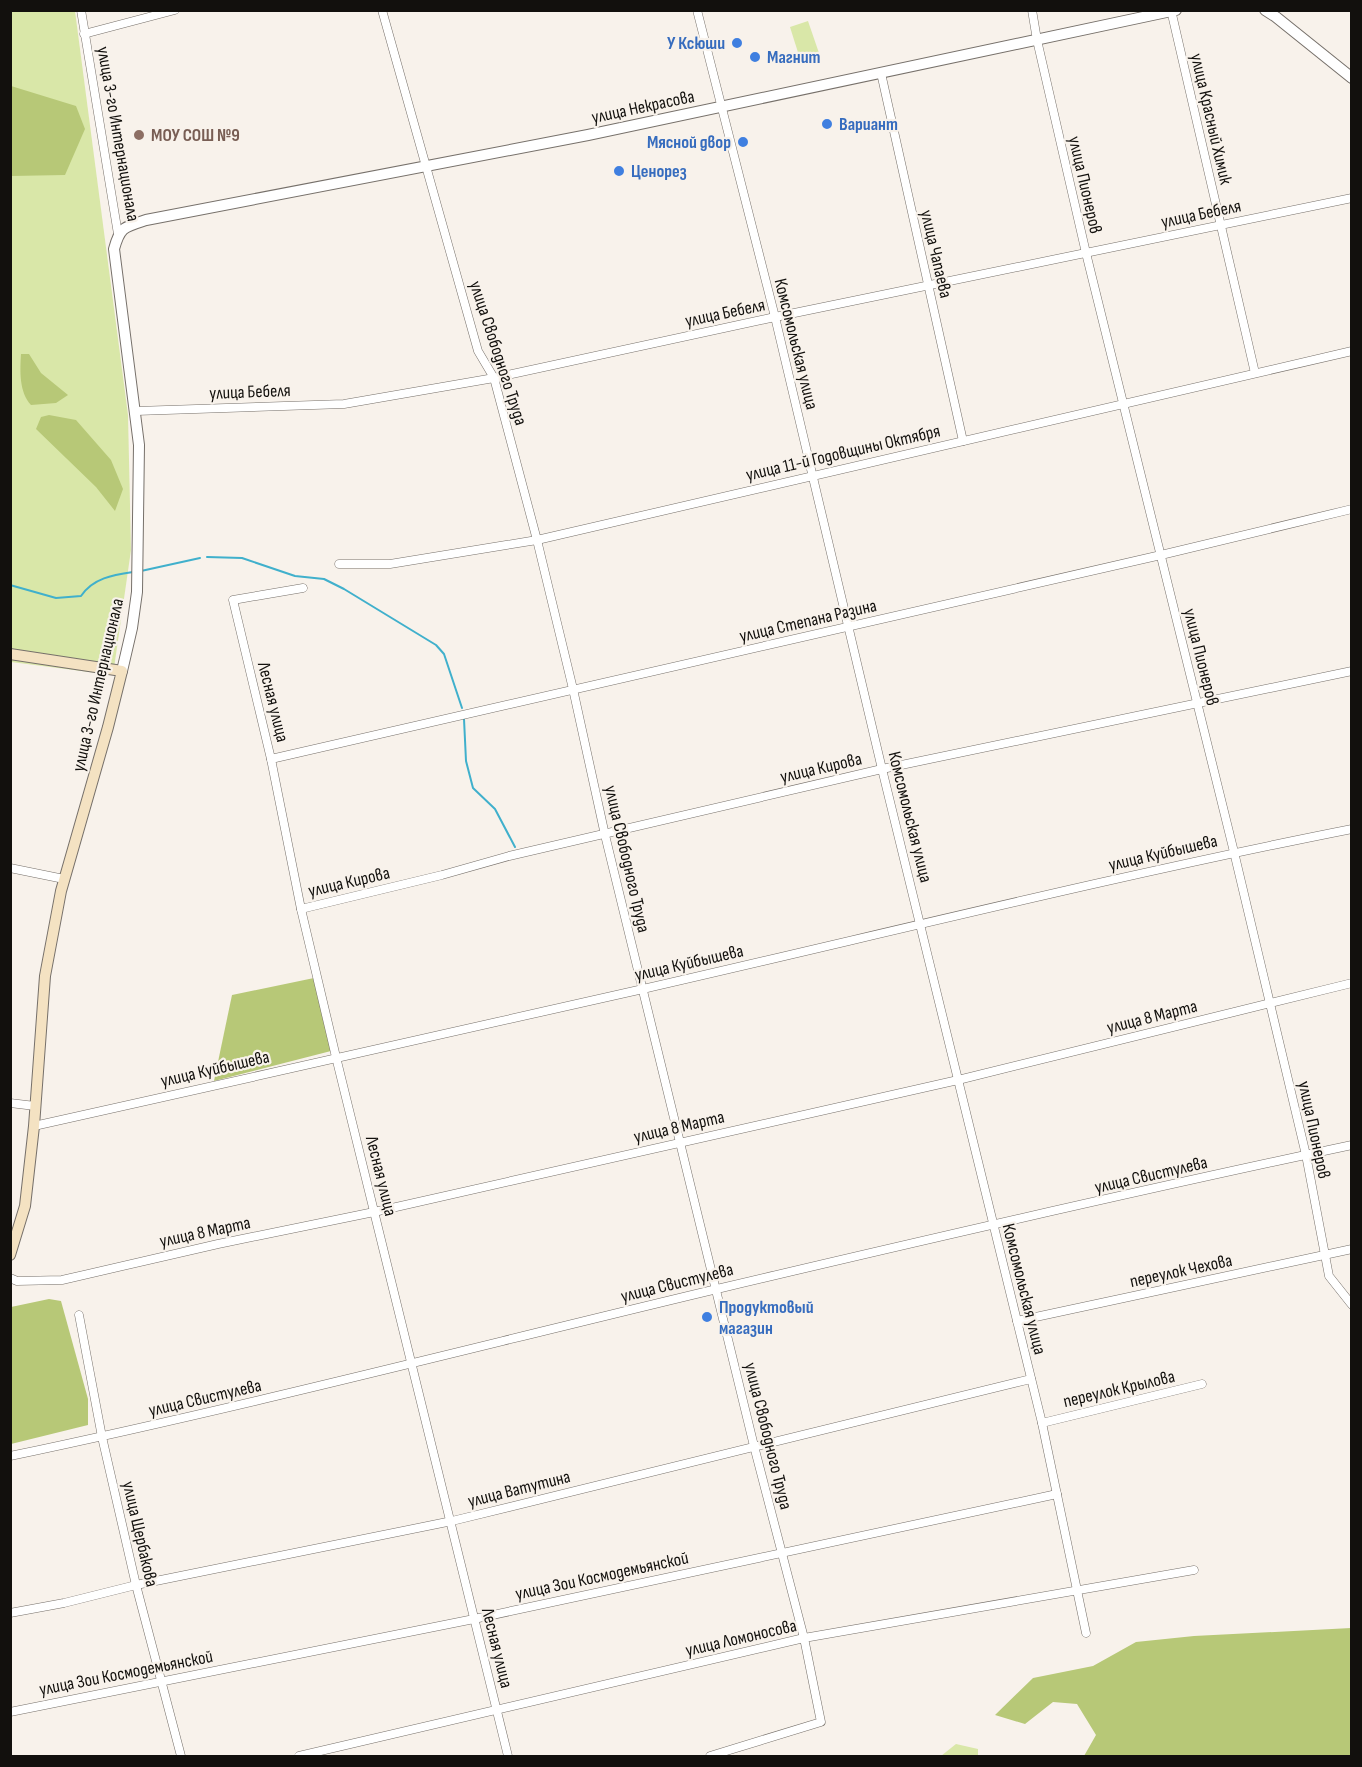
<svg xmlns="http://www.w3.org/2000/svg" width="1362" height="1767" viewBox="0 0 1362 1767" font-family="'Sofia Sans Condensed',sans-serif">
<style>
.green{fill:#d9e7a8}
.forest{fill:#b7c877}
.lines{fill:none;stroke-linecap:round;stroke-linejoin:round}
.stream{stroke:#40b0cc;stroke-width:2}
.minor-casing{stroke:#76706a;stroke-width:9}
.tertiary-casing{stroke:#76706a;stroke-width:12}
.secondary-casing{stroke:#76706a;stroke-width:12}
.minor{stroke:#fff;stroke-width:8}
.tertiary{stroke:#fff;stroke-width:10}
.secondary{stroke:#f4e2c2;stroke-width:10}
.shop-dot{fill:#3f7fe0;stroke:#f8f2eb;stroke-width:2}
.education-dot{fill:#8d6e63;stroke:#f8f2eb;stroke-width:2}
.labels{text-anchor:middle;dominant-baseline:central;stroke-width:4.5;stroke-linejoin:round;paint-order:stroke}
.shop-label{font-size:18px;font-weight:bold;fill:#366cbe;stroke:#f8f2eb;text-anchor:start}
.street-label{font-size:18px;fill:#12100d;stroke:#f8f2eb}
.education-label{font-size:18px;font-weight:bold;fill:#785e54;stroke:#f8f2eb;text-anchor:start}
</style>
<rect width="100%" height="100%" fill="#f8f2eb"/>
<g class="green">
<polygon points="11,11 75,11 128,415 131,550 113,675 11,662"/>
<polygon points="808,21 820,56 801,62 790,27"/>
<polygon points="956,1744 978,1749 978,1756 941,1756"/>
</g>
<g class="forest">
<polygon points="11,86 76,106 85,129 65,175 11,176"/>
<path d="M21 354H29L41 373 68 395 56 403 31 405C19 392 20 371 21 354Z"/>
<polygon points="49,415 76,420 111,460 123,489 115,511 96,487 36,429 41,417"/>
<polygon points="314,978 331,1051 214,1081 232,995"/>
<polygon points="49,1299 61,1301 88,1399 88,1425 11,1444 11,1307"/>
<polygon points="1351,1628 1351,1756 1084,1756 1096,1735 1077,1704 1053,1702 1025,1724 995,1715 1033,1678 1093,1666 1136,1642 1194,1636"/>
</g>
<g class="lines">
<g class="stream">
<polyline points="207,557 242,558 295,576 324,579 344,589 436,645 444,654 462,708"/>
<polyline points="141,571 200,558"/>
<path d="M10 585 56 598 81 596C93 578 113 575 133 572"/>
<polyline points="464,719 466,761 473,788 495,809 515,847"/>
</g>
<defs>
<g id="minor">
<polyline points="81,10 118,234"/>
<polyline points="382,10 478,351 494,378 537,540 573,689 605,835 754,1446 804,1638 821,1722 710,1756"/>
<polyline points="697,10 775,317 882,769 1042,1423 1086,1633"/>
<polyline points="1032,10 1037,40 1086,253 1234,852 1306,1155 1329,1276 1352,1305"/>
<polyline points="1171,10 1255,373"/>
<polyline points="84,34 175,10"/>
<polyline points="881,73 963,441"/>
<polyline points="136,411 344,404 494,378 775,317 1352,198"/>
<polyline points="339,564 390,564 537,540 1352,351"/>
<polyline points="303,588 233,600 271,759 301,909 336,1057 508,1756"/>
<polyline points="271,759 1161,555 1352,509"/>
<polyline points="10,868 64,879"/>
<polyline points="301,909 442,875 509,856 882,769 1352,671"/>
<polyline points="10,1103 35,1106"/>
<path d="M34 1126C237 1080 440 1036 643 989 879 935 1114 876 1352 829"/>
<polyline points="10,1278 17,1281 62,1280 218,1244 374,1212 958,1080 1352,983"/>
<polyline points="79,1315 102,1437 136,1585 181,1756"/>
<polyline points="1017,1321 1352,1249"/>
<polyline points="1042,1423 1202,1384"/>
<path d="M10 1456C248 1406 482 1345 717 1289 928 1239 1140 1190 1352 1145"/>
<polyline points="10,1613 64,1603 136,1585 452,1521 1031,1379"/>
<polyline points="10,1712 474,1619 1057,1494"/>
<polyline points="299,1756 804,1638 1194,1570"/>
</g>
<g id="tertiary">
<polyline points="1265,10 1276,17 1352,78"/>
<path d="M122 671 132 628 137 592 139 445 114 249C120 227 124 227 146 220L588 135 1176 10"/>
</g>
<polyline id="secondary" points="10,654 122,671 108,727 61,891 45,976 34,1126 25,1206 10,1255"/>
</defs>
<use href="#minor" class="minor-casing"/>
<use href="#tertiary" class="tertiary-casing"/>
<use href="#secondary" class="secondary-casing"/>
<use href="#minor" class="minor"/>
<use href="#tertiary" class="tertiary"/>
<use href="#secondary" class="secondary"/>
</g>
<g class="shop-dot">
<circle cx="737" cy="43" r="6"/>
<circle cx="755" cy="57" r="6"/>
<circle cx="827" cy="124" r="6"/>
<circle cx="743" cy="142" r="6"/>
<circle cx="619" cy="171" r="6"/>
<circle cx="707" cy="1317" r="6"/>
</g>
<circle class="education-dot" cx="139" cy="135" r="6"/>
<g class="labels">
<g class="shop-label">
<text x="725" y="43" text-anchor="end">У Ксюши</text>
<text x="767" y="57">Магнит</text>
<text x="839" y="124">Вариант</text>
<text x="731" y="142" text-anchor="end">Мясной двор</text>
<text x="631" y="171">Ценорез</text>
<text x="719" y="1307">Продуктовый<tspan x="719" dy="21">магазин</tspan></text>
</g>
<g class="street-label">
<text transform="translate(643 107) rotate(-12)">улица Некрасова</text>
<text transform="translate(1211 119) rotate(77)">улица Красный Химик</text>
<text transform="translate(118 134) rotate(80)">улица 3-го Интернационала</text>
<text transform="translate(1085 185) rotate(77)">улица Пионеров</text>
<text transform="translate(1201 214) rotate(-12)">улица Бебеля</text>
<text transform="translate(936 254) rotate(77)">улица Чапаева</text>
<text transform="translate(725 313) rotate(-12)">улица Бебеля</text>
<text transform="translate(796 344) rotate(76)">Комсомольская улица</text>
<text transform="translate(498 353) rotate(72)">улица Свободного Труда</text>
<text transform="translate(250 392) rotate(-2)">улица Бебеля</text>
<text transform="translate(843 453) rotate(-13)">улица 11-й Годовщины Октября</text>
<text transform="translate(808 621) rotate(-13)">улица Степана Разина</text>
<text transform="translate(1201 657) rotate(76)">улица Пионеров</text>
<text transform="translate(98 685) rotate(-77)">улица 3-го Интернационала</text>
<text transform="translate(273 702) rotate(76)">Лесная улица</text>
<text transform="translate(821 768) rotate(-13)">улица Кирова</text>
<text transform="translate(910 817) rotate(76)">Комсомольская улица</text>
<text transform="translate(1163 853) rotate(-13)">улица Куйбышева</text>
<text transform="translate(627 859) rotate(77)">улица Свободного Труда</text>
<text transform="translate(349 882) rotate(-13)">улица Кирова</text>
<text transform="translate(689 963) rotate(-13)">улица Куйбышева</text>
<text transform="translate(1152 1017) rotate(-14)">улица 8 Марта</text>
<text transform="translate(215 1069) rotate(-13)">улица Куйбышева</text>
<text transform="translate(679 1127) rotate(-13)">улица 8 Марта</text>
<text transform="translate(1314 1130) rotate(78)">улица Пионеров</text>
<text transform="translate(1151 1175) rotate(-13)">улица Свистулева</text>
<text transform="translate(381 1176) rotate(76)">Лесная улица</text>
<text transform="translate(205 1232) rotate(-12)">улица 8 Марта</text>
<text transform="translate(1181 1271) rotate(-12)">переулок Чехова</text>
<text transform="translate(677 1283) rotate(-14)">улица Свистулева</text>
<text transform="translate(1024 1289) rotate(76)">Комсомольская улица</text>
<text transform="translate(1119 1389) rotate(-13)">переулок Крылова</text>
<text transform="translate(205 1398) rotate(-13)">улица Свистулева</text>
<text transform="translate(768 1436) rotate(76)">улица Свободного Труда</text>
<text transform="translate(519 1489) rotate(-14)">улица Ватутина</text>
<text transform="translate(140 1534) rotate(77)">улица Щербакова</text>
<text transform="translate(602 1576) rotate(-12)">улица Зои Космодемьянской</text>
<text transform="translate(741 1638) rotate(-13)">улица Ломоносова</text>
<text transform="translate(497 1648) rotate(76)">Лесная улица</text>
<text transform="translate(126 1673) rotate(-11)">улица Зои Космодемьянской</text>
</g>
<g class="education-label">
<text x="151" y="135">МОУ СОШ №9</text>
</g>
</g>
<rect width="1362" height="1767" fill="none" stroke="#12100d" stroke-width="24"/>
</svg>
